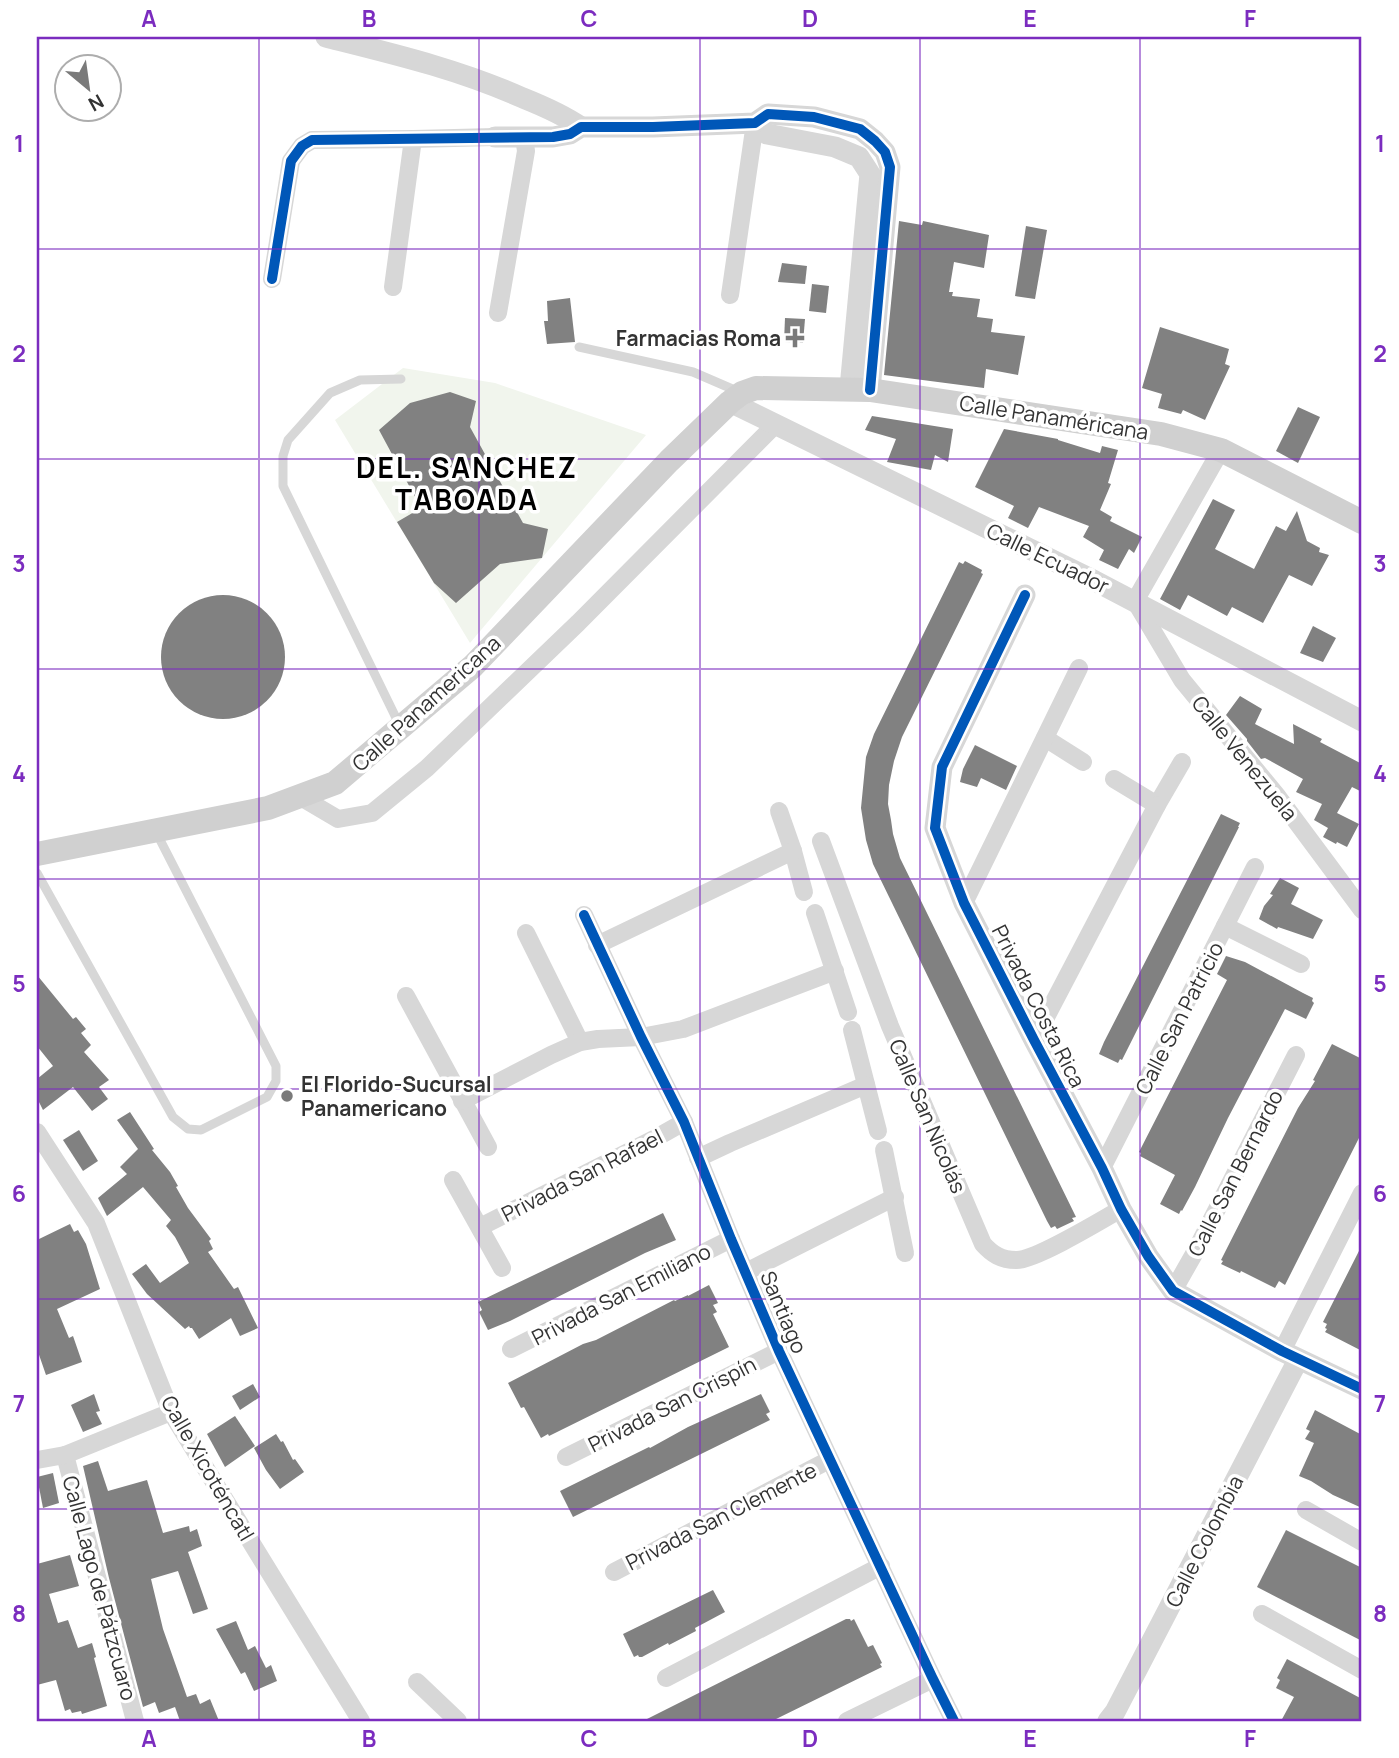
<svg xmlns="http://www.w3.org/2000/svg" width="1399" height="1758" viewBox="0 0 1399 1758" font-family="Manrope,sans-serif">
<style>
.green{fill:#f1f5ed}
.building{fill:#818181}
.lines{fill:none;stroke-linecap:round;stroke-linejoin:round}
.service{stroke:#d7d7d7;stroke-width:9}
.minor{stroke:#d7d7d7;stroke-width:18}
.tertiary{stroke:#d7d7d7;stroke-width:21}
.secondary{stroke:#d0d0d0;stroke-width:24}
.cycleway-casing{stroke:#fff;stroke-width:15}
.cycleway{stroke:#0057b8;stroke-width:10}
.grid{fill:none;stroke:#7b2cbf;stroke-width:2;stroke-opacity:0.55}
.poi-dot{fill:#7a7a7a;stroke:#fff;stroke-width:2.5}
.labels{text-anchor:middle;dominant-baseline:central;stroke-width:7;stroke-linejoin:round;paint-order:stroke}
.poi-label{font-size:21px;font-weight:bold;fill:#333;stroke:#fff;text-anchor:end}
.street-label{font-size:21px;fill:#333;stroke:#fff}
.district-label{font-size:28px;font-weight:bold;letter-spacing:2px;fill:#000;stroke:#fff}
.neatline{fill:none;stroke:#7b2cbf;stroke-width:2.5}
.grid-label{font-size:23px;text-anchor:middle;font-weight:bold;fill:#7b2cbf}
</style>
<rect width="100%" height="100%" fill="#fff"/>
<polygon class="green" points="403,368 495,383 646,435 470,643 335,420"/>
<g class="building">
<polygon points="899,221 922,225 923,221 989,235 984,268 954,262 949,292 953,292 952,296 980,299 977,317 993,319 991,332 1025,336 1018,375 986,369 984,388 884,375"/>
<polygon points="1026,226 1047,230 1035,299 1015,296"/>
<polygon points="782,263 807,266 805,284 778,282"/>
<polygon points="812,284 829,286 826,313 809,311"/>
<polygon points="570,298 575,342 547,344 544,321 548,321 547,301"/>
<polygon points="785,318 805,319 803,343 784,342"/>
<polygon points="1160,327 1229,349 1225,364 1230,366 1205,420 1183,410 1181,414 1158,408 1162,394 1142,388"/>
<polygon points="450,392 476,401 470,427 523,523 548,529 542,558 500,564 456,603 434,583 397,522 421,508 379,430 410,403"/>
<polygon points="1298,407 1320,417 1298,463 1276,451"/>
<polygon points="872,416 953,429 948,462 935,455 931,470 887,462 896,439 865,430"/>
<polygon points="1004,429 1058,439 1058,440 1100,453 1102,446 1118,450 1108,483 1111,484 1100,510 1112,517 1110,521 1142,537 1134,553 1129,549 1118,569 1099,560 1104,550 1083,537 1089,526 1039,507 1028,528 1008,518 1014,506 975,487"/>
<polygon points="1213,499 1235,510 1215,549 1254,569 1276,526 1286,531 1297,511 1307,541 1320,548 1319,552 1329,555 1312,586 1289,575 1263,623 1232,607 1227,616 1188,595 1180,610 1160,599"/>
<polygon points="965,561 982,570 981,573 983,574 902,737 894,761 889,785 888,804 891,820 893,834 900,858 1076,1217 1072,1218 1074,1221 1057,1229 1055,1226 1051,1228 1047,1221 873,864 866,840 861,808 866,757 874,734 959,562 963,564"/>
<circle cx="223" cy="657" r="62"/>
<polygon points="1313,626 1336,638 1323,662 1300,653"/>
<polygon points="1240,696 1262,709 1255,724 1294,744 1293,724 1322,739 1320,742 1362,764 1362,792 1352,787 1337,813 1359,824 1347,847 1337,842 1336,844 1323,837 1328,828 1314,820 1322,804 1296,792 1303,779 1265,758 1261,759 1247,741 1247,739 1226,715"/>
<polygon points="975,745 1017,766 1006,790 981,778 977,787 960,782 963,769"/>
<polygon points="1221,814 1240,823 1238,827 1239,827 1122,1060 1120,1059 1118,1063 1099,1054 1104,1042"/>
<polygon points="1280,878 1299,888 1291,904 1323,920 1313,939 1278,927 1277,929 1259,919 1264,906 1273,895 1270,894"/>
<polygon points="1226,956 1245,962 1303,993 1313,998 1312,1001 1314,1003 1306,1019 1285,1009 1228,1118 1195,1187 1182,1211 1181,1210 1179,1214 1160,1204 1175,1175 1140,1156 1141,1153 1139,1152 1227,980 1217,974"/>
<polygon points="37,975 73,1019 76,1017 86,1029 81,1033 91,1045 84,1052 109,1080 99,1087 108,1099 92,1111 73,1087 43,1110 37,1098 37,1079 53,1066 37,1046"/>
<polygon points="1332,1044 1362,1059 1362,1132 1285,1285 1279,1281 1275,1288 1241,1271 1240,1273 1221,1264 1223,1261 1221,1260 1298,1108 1315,1081 1313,1080"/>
<polygon points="130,1112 154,1149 152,1150 170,1172 178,1186 176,1187 188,1208 211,1239 209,1241 213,1249 208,1252 234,1289 238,1287 258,1328 240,1336 231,1318 199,1339 192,1328 190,1328 189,1326 185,1329 147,1294 132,1274 146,1264 160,1283 189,1263 175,1237 166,1226 171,1220 143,1187 107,1216 98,1198 127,1174 120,1167 138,1149 117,1120"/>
<polygon points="79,1130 98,1161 83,1171 63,1140"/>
<polygon points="663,1213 676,1240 645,1253 510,1321 488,1330 479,1312 482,1310 478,1302"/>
<polygon points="70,1224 74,1232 78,1230 86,1244 100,1289 57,1309 69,1338 73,1336 82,1362 46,1375 37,1349 37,1261 39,1260 37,1254 37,1240"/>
<polygon points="1362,1245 1362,1351 1325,1332 1327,1329 1325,1328 1327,1324 1323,1322"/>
<polygon points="709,1285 718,1303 713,1305 717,1312 713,1314 729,1347 549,1436 548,1434 541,1438 524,1407 521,1408 508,1383 583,1344 596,1340 674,1300 675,1301 688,1295 688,1296"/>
<polygon points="253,1384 260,1397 240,1410 232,1396"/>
<polygon points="94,1394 100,1411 96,1412 102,1424 83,1432 71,1405"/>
<polygon points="761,1394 770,1412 766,1414 770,1420 573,1517 560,1491 649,1447 650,1448 688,1427"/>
<polygon points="1315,1410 1362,1435 1362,1508 1333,1495 1311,1481 1299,1476 1314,1443 1305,1439 1310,1431 1306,1429"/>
<polygon points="235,1416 255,1446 225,1467 207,1434"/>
<polygon points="276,1434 281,1442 283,1441 293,1460 295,1459 304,1472 280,1489 266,1470 254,1448"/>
<polygon points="98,1461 108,1491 147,1480 163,1533 189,1526 190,1532 197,1529 202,1546 188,1552 208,1609 193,1614 178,1571 151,1579 163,1629 187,1697 196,1694 200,1704 210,1699 219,1721 180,1721 175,1707 159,1713 155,1702 143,1707 109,1578 83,1466"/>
<polygon points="53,1473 59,1503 43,1508 37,1477"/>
<polygon points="1286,1530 1362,1568 1362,1641 1257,1587"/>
<polygon points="70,1555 79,1586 49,1594 58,1623 68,1620 78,1648 92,1643 96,1657 94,1658 107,1706 82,1714 81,1711 72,1713 70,1709 65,1711 56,1680 37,1685 37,1564"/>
<polygon points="713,1590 725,1612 695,1628 696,1631 669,1645 668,1643 642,1657 639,1657 638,1655 634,1657 623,1634"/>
<polygon points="846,1619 850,1619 851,1621 854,1619 868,1647 873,1645 882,1663 880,1664 882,1667 772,1721 643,1721"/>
<polygon points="236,1621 248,1650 255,1646 266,1668 271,1665 277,1681 254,1691 245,1672 241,1674 216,1629"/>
<polygon points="1287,1659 1362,1699 1362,1721 1281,1721 1294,1697 1276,1688 1280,1680 1277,1678"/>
</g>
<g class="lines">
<g class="service">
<polyline points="579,347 693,372 737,391"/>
<polyline points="400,726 283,486 283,456 288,440 330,393 360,380 401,379"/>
<polyline points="37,873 173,1117 188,1129 201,1130 267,1097 276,1081 276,1066 156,832"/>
</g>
<g class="minor">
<polyline points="272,279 291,161 302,146 312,140 413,139 495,137"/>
<polyline points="393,287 413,139"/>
<polyline points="730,295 755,123"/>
<polyline points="498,313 526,151 524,137"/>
<polyline points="1221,450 1135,601 1182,680 1278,797 1362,910"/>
<polyline points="1045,738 1083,762"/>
<polyline points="1114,779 1157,805 1182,762"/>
<polyline points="299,796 338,819 372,813 427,768 578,623 775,425"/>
<polyline points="779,811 793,851 804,892"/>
<path d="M821 841 890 1026 983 1244C992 1254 1001 1260 1016 1260 1034 1261 1102 1220 1121 1209"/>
<polyline points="964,903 1079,668"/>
<polyline points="815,913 848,1012"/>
<polyline points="584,915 641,1037 684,1122 731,1239 779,1351 933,1679 954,1721"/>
<polyline points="1225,926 1301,964"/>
<polyline points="526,933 580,1042"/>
<polyline points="597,945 793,851"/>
<polyline points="406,996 488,1147"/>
<polyline points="852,1030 878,1131"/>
<polyline points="1034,1040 1157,805"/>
<polyline points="462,1101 551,1055 580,1042 598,1039 641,1037 683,1029 835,971"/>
<polyline points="37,1132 96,1223 171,1412 361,1721"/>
<polyline points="884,1150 905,1253"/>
<polyline points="698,1158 730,1143 866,1085"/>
<polyline points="1102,1168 1255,867"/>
<polyline points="453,1180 502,1268"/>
<polyline points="480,1227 654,1139 684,1122"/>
<polyline points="746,1272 895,1197"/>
<polyline points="1173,1291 1194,1254 1296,1055"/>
<polyline points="511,1349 731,1239"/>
<polyline points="1282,1351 1362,1193"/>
<polyline points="65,1455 135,1721"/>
<polyline points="566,1457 779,1351"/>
<polyline points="37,1460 65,1455 171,1412"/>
<polyline points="1306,1510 1362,1542"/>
<polyline points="614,1572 829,1460"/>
<polyline points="1262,1614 1362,1670"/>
<polyline points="666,1678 881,1566"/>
<polyline points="417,1682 458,1721"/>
<polyline points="847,1721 933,1679"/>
</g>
<g class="tertiary">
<path d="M326 37C394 54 458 69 523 98 543 106 562 114 581 127"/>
<polyline points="755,123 767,134 835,147 859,157 870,174 850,388"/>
<polyline points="495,137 553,137 570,134 581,127 653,127 755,123 768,114 814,117 860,129 875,141 885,152 890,167 870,390"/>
<polyline points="730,402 1095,581 1362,721"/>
<polyline points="1025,595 942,767 935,828 964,903 1034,1040 1102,1168 1121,1209 1148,1256 1173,1291 1282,1351 1362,1389"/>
<polyline points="1108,1721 1115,1712 1298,1360"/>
</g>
<polyline class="secondary" points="37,854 268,808 335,783 473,666 669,461 730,402 742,393 756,388 870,390 1161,434 1221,450 1362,522"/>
<defs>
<g id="cycleway">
<polyline points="272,279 291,161 302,146 312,140 553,137 570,134 581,127 653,127 755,123 768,114 814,117 860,129 875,141 885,152 890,167 870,390"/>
<polyline points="1025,595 942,767 935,828 964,903 1034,1040 1102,1168 1121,1209 1148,1256 1173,1291 1282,1351 1362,1389"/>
<polyline points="584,915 641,1037 684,1122 731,1239 779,1351 933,1679 954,1721"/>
</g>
</defs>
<use href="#cycleway" class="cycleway-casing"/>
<use href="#cycleway" class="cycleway"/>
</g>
<path class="grid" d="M259 37V1721M479 37V1721M700 37V1721M920 37V1721M1140 37V1721M37 249H1362M37 459H1362M37 669H1362M37 879H1362M37 1089H1362M37 1299H1362M37 1509H1362"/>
<g class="poi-dot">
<path d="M791.5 327.5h7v7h7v7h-7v7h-7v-7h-7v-7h7z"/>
<circle cx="287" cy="1096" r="7"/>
</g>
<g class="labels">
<g class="poi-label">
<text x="781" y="338">Farmacias Roma</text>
<text x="301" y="1084" text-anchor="start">El Florido-Sucursal<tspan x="301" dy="24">Panamericano</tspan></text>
</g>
<g class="street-label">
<text transform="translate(1054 417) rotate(9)">Calle Panaméricana</text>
<text transform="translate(1048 558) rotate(26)">Calle Ecuador</text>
<text transform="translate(426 703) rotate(-42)">Calle Panamericana</text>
<text transform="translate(1245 758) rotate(51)">Calle Venezuela</text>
<text transform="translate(1039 1006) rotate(63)">Privada Costa Rica</text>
<text transform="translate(1179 1018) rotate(-63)">Calle San Patricio</text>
<text transform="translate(928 1116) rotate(67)">Calle San Nicolás</text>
<text transform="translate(1235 1173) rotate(-63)">Calle San Bernardo</text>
<text transform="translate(582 1175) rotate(-27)">Privada San Rafael</text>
<text transform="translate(621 1294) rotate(-27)">Privada San Emiliano</text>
<text transform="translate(784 1312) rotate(67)">Santiago</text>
<text transform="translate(672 1404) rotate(-27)">Privada San Crispín</text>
<text transform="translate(208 1468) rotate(60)">Calle Xicoténcatl</text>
<text transform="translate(721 1516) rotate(-27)">Privada San Clemente</text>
<text transform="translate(1204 1541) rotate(-63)">Calle Colombia</text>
<text transform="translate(100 1588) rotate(75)">Calle Lago de Pátzcuaro</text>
</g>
<g class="district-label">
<text x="467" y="467">DEL. SANCHEZ<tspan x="467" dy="32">TABOADA</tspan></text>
</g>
</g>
<rect width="1399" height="1758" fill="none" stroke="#ffffff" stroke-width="77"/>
<g transform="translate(88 88) rotate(151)"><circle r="33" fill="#ffffff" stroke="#adadad" stroke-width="2"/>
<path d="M0-5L12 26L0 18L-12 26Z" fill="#7a7a7a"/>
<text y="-10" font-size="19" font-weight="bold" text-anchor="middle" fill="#333333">N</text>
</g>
<rect x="38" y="38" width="1322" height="1682" class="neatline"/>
<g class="grid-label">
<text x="149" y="27">A</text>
<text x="369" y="27">B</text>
<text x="589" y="27">C</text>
<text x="810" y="27">D</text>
<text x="1030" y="27">E</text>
<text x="1250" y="27">F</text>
<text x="19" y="152">1</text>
<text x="1380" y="152">1</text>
<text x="19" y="362">2</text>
<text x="1380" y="362">2</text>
<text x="19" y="572">3</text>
<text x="1380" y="572">3</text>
<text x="19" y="782">4</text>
<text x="1380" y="782">4</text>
<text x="19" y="992">5</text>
<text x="1380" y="992">5</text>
<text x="19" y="1202">6</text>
<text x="1380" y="1202">6</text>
<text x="19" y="1412">7</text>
<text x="1380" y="1412">7</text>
<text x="19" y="1622">8</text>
<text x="1380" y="1622">8</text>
<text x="149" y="1747">A</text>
<text x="369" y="1747">B</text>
<text x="589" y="1747">C</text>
<text x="810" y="1747">D</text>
<text x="1030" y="1747">E</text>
<text x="1250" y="1747">F</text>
</g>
</svg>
